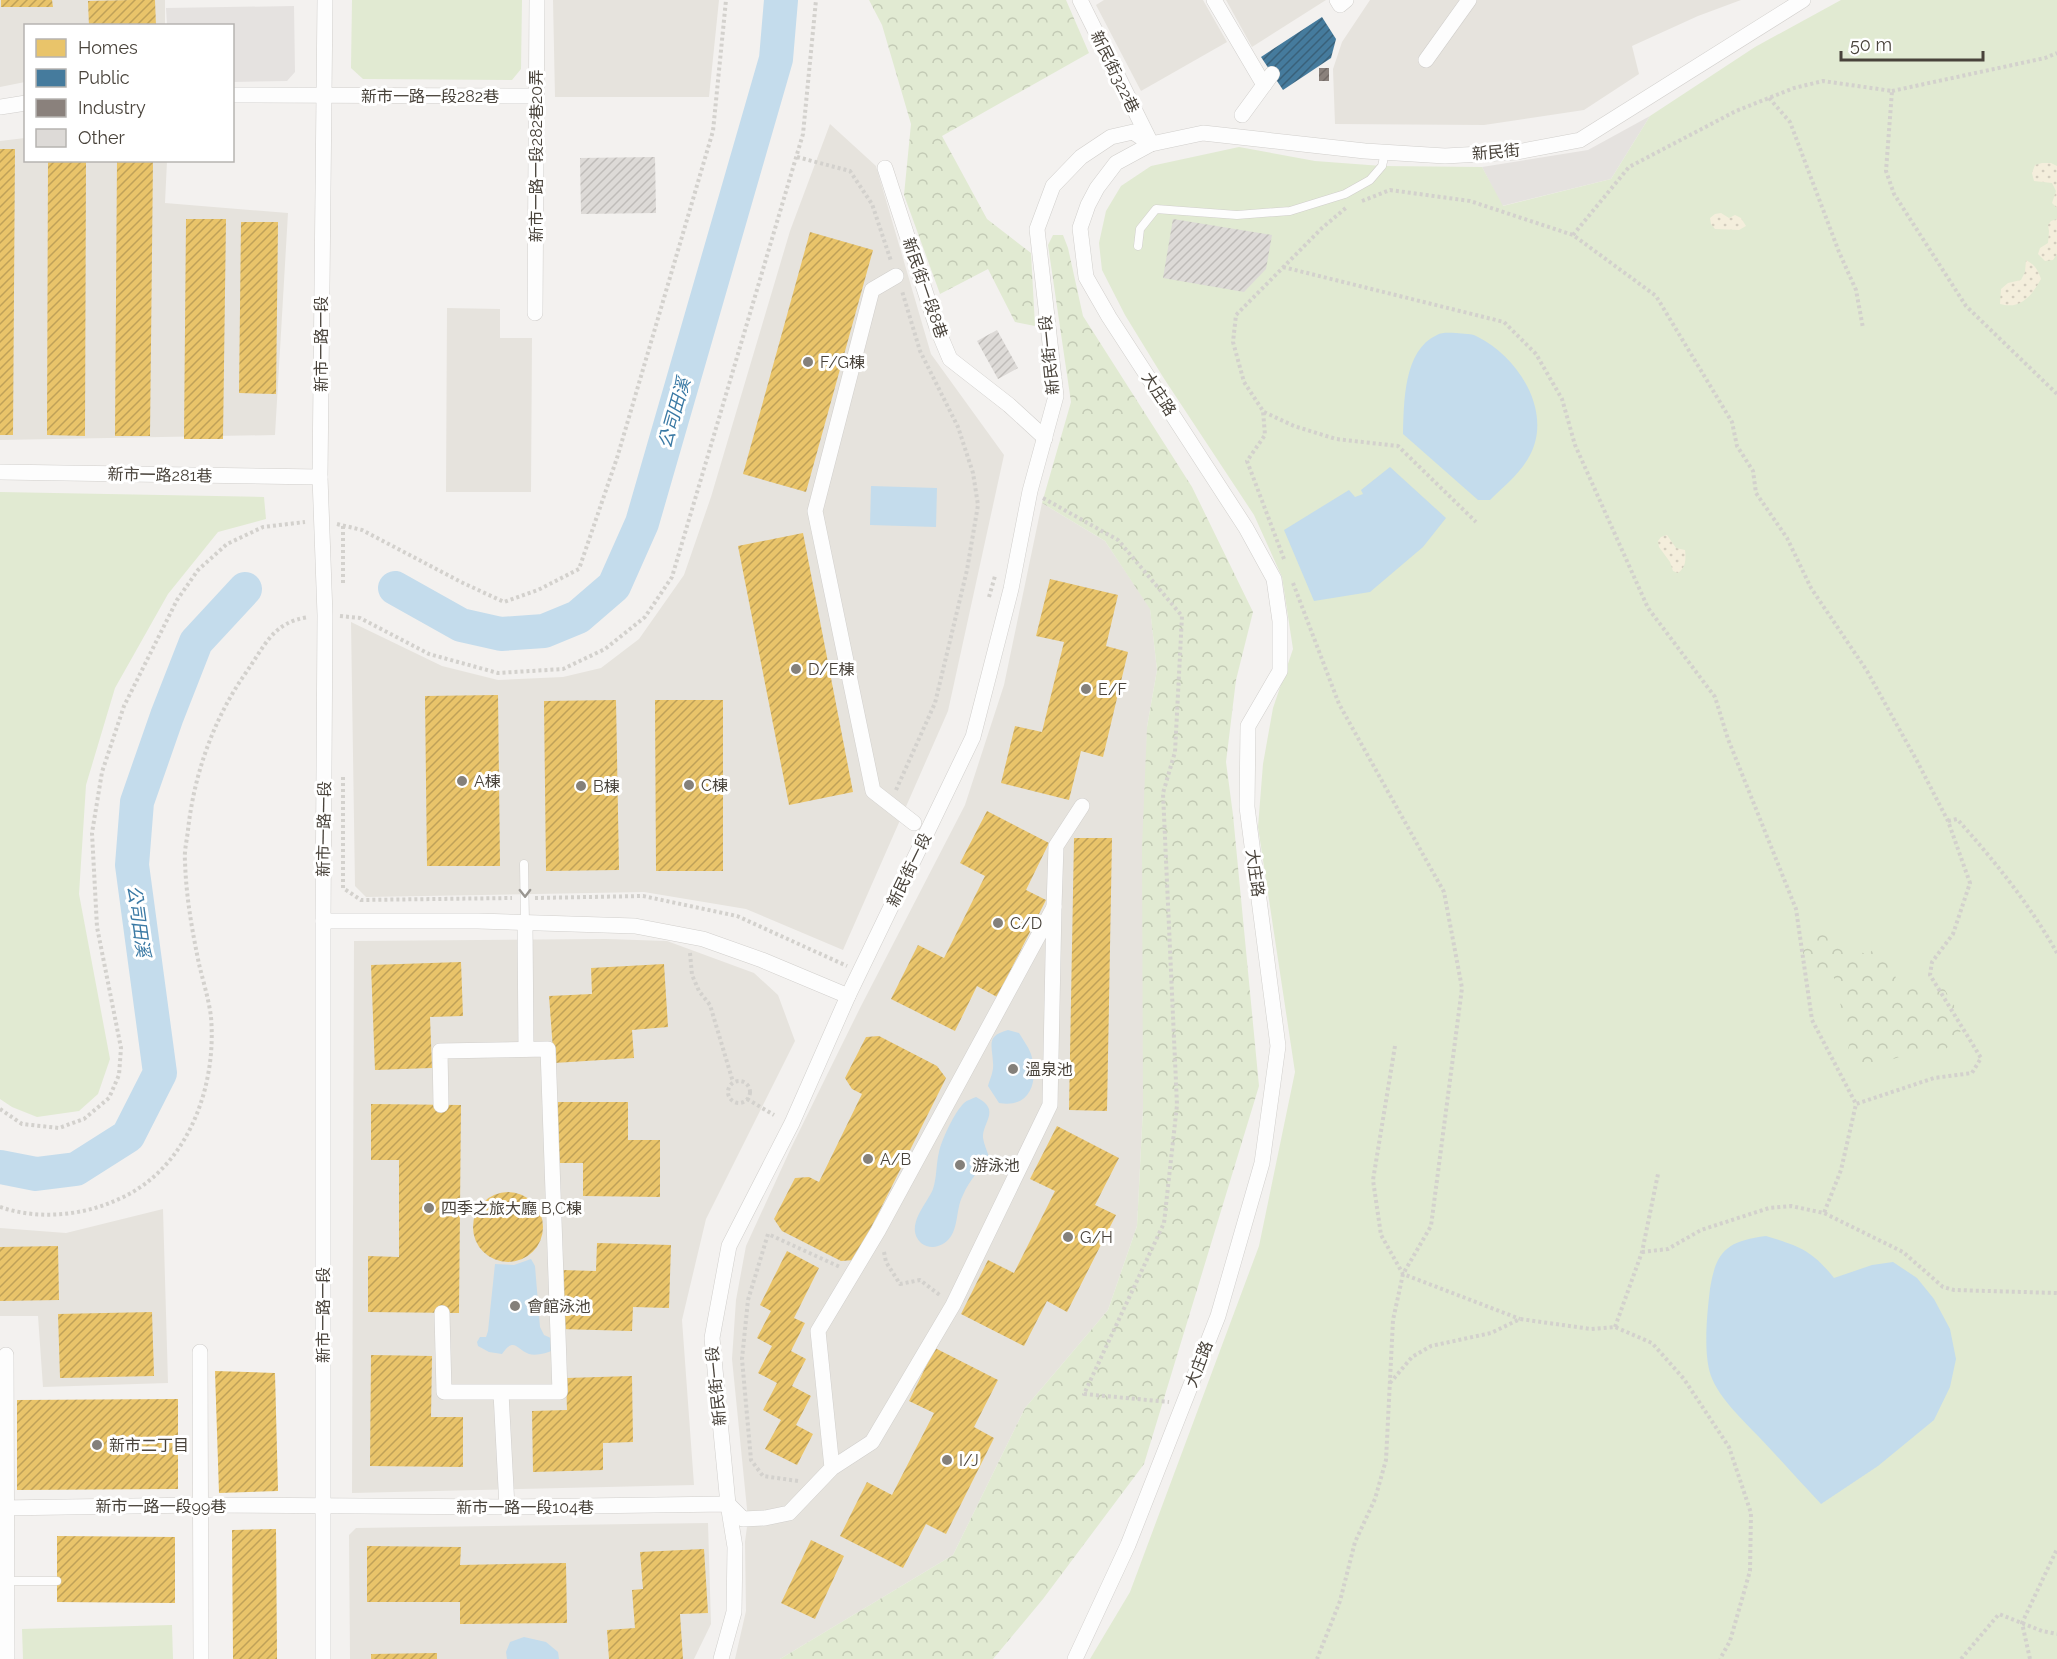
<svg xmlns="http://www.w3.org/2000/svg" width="2057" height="1659" viewBox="0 0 2057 1659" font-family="Raleway,'Noto Sans TC',sans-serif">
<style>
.residential{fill:#e6e3dd}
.industrial{fill:#e5e2df}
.grass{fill:#e1ead2}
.forest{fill:url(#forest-crowns)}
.sand{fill:url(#sand-dots)}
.parking{fill:#e5e2e0}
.water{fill:#c4dcec}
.homes{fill:url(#homes-hatch)}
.public{fill:url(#public-hatch)}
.industry{fill:url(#industry-hatch)}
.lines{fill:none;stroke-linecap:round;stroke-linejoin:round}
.river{stroke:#c4dcec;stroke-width:34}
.building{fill:url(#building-hatch)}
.lane-casing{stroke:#d1cfcc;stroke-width:9}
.street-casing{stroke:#d1cfcc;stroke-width:16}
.path{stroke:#d3d1cd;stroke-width:4;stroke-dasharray:3 3;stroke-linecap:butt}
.lane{stroke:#fdfdfd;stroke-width:8}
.street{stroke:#fdfdfd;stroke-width:15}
.oneway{stroke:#9a9792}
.poi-dot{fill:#84807a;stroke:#fff;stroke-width:2}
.labels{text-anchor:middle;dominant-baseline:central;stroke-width:6;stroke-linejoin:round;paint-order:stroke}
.street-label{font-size:16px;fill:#49433b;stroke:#fff}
.poi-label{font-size:16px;fill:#49433b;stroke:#fff;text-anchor:start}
.water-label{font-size:18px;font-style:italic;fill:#3a79a4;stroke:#fff}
</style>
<defs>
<pattern id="forest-crowns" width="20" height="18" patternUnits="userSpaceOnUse" patternTransform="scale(1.5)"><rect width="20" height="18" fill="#e1ead2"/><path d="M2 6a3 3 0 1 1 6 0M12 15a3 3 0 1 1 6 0" fill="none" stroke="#c3cab5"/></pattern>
<pattern id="sand-dots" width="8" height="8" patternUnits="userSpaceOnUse" patternTransform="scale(1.5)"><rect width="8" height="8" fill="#f4eedc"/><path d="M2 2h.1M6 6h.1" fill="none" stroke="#d3cdbe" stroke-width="1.8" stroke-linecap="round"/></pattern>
<pattern id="homes-hatch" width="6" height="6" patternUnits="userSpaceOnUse" patternTransform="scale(1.5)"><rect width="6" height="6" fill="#e9c46a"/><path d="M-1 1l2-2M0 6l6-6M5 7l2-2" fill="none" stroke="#bfa158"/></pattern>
<pattern id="public-hatch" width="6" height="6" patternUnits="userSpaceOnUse" patternTransform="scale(1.5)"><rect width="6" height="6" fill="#457b9d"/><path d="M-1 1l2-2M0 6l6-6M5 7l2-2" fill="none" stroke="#39617a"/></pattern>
<pattern id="industry-hatch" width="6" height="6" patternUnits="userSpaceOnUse" patternTransform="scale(1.5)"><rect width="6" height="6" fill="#8a817c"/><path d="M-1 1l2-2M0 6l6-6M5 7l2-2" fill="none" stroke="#736b67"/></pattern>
<pattern id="building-hatch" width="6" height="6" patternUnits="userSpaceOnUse" patternTransform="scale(1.5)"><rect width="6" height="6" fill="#dddad7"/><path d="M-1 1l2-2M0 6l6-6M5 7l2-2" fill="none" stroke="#bfbcb9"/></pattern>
</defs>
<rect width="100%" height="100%" fill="#f3f1ef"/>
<g class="residential">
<polygon points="0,0 165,0 165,25 26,26 25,82 0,87"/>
<polygon points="553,0 719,0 709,97 555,97"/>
<polygon points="1104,0 1203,0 1227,42 1141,91 1096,5"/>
<polygon points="1226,0 1326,0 1252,47"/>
<polygon points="1370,0 1741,0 1698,16 1632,46 1639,74 1584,110 1484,125 1335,124 1333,69 1342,42"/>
<polygon points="830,124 876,166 931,354 1004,455 948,711 843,950 746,909 644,892 366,897 355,886 351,622 442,666 498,680 563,677 601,668 639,639 684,575 711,497 790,231"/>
<polygon points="25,138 26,160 167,161 165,203 288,213 275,435 0,440 0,141"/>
<polygon points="447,308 500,309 500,338 532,338 531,492 446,492"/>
<polygon points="1042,503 1105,541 1150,608 1157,670 1147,727 1143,1108 1137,1226 1108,1310 1025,1408 953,1555 780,1659 735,1659 746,1611 745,1542 748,1519 732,1359 736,1300 746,1246 791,1148 860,1008 965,805 1004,685"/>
<polygon points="606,939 667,941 754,973 778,995 795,1041 706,1219 682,1320 694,1485 352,1493 354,941"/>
<polygon points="163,1209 168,1383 43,1387 38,1316 0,1316 0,1228 66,1233"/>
<polygon points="708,1523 711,1624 694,1659 350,1659 349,1535 356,1528"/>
</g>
<polygon class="industrial" points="1650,116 1611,179 1502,206 1482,167 1588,150"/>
<g class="grass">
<polygon points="352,0 522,0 521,69 512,80 363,79 351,68"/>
<polygon points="1841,0 2057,0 2057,1659 1090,1659 1130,1592 1259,1246 1295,1072 1258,827 1263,764 1273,708 1293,649 1282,577 1254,515 1163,377 1125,315 1102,270 1099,243 1106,211 1121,186 1151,166 1239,147 1315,161 1382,166 1482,167 1503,206 1611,179 1650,116 1755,47"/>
<polygon points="0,492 264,497 266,519 218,532 168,594 115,688 86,785 79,894 110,1059 98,1094 79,1111 37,1117 12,1107 0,1099"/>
<polygon points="172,1625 173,1659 23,1659 22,1629"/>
</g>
<g class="forest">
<polygon points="869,0 1066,0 1089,53 942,136 987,219 1031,253 1035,326 1015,322 988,269 940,294 904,195 911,124 882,25"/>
<polygon points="1053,235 1063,235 1068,248 1083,316 1192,487 1253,612 1236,680 1226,762 1233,815 1259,1086 1144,1464 1043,1599 993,1659 780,1659 953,1555 1025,1408 1108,1310 1137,1226 1143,1108 1142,847 1147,727 1157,670 1150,609 1105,541 1042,503 1071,402 1048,245"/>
<path d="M1823 922 1858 951 1868 955 1882 939 1897 981 1921 989 1942 985 1964 1022 1959 1035 1946 1049C1918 1051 1890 1056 1868 1073L1851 1069 1846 1057 1852 1033 1844 1019 1832 970 1806 966 1801 944Z"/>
</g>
<g class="sand">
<polygon points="2042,163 2051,163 2057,166 2057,208 2052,203 2056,191 2052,183 2034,181 2032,173 2035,165"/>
<polygon points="1721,213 1729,218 1735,215 1741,218 1746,226 1739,230 1715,229 1711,224 1710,218 1715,214"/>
<polygon points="2057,219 2057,254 2053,260 2045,261 2038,254 2040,248 2048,243 2049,231 2048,225 2051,221"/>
<path d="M2026 260C2035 265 2038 270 2041 279 2032 295 2021 310 2000 304L2001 289 2008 283 2021 280 2025 272Z"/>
<path d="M1667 535 1676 548 1685 550C1686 560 1686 567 1678 573L1673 571 1670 562 1659 547 1658 541 1661 537Z"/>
</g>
<polygon class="parking" points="294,6 295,72 287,81 233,82 232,26 167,25 166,8"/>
<g class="water">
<path d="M1456 333C1463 334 1472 333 1478 337 1518 357 1553 411 1530 455 1521 473 1504 486 1490 500H1478L1403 434C1404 404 1403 350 1437 335 1442 332 1450 333 1456 333Z"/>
<polygon points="1390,467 1446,518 1423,547 1370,592 1314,601 1284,530 1349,490 1355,497 1363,494 1361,490"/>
<polygon points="871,486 937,488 936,527 870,525"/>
<path d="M1008 1030 1019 1033C1023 1040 1028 1046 1031 1054 1039 1080 1031 1109 999 1103L988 1086C990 1079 994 1071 993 1063 992 1044 986 1036 1008 1030Z"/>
<path d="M976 1097C1002 1110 982 1122 983 1138 984 1144 987 1151 989 1157 980 1169 969 1181 963 1195 954 1211 961 1239 938 1246 933 1248 926 1247 921 1243 904 1226 927 1204 933 1189 937 1177 936 1164 939 1152 942 1139 954 1113 964 1103 967 1100 972 1099 976 1097Z"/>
<path d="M1766 1236C1799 1246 1812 1250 1834 1278L1872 1265 1893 1262 1917 1278 1934 1299 1950 1329 1956 1359 1950 1387 1934 1420 1878 1466 1821 1504C1800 1482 1780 1459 1759 1437 1743 1420 1719 1398 1711 1376 1703 1353 1707 1314 1710 1289 1716 1250 1728 1241 1766 1236Z"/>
<path d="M531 1259 535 1266 540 1327 544 1335 553 1339V1350C548 1353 536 1356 529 1354 517 1350 514 1336 502 1354L489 1352 478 1346 477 1342 480 1337H486L488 1331 495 1264 514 1265Z"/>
<polygon points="524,1637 546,1642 558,1652 559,1659 507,1659 506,1652 510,1642"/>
</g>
<g class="homes">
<polygon points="1,0 52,0 53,7 1,7"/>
<polygon points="130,0 155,0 156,26 89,26 88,1"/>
<polygon points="0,149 15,149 13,435 0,435"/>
<polygon points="48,160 86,160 85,436 47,435"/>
<polygon points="117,160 153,160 150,436 115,436"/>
<polygon points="186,219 226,219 223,439 184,439"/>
<polygon points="241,222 278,222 276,394 239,393"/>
<polygon points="810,232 873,250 806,492 743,474"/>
<polygon points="803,533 853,792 789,805 738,546"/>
<polygon points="1050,579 1118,595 1106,646 1128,652 1103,757 1081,751 1069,800 1001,783 1015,726 1042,732 1064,642 1036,636"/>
<polygon points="498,695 500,866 427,866 425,696"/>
<polygon points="616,700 619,870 546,871 544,701"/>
<polygon points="655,700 723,700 723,871 656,871"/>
<polygon points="987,811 1049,843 1026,890 1046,900 997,997 977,986 955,1031 891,999 918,945 944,958 985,876 960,863"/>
<polygon points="1074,838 1112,838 1107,1111 1069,1110"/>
<polygon points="461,962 463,1016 430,1017 432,1068 375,1070 371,965"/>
<polygon points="664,964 668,1027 632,1030 634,1058 554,1063 549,996 592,994 591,968"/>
<polygon points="879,1036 937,1066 946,1078 855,1260 841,1261 782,1231 774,1219 795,1178 809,1177 819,1182 862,1094 852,1089 845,1078 866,1037"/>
<polygon points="557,1102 628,1102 628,1140 660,1140 660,1197 583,1196 583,1163 557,1163"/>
<polygon points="371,1104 461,1105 459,1313 368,1312 368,1256 399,1257 399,1160 371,1160"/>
<polygon points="1057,1126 1119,1158 1095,1205 1116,1215 1067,1312 1047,1301 1024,1346 961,1314 988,1260 1014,1273 1055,1191 1030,1179"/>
<circle cx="508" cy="1227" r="35"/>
<polygon points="597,1243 671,1245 669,1308 633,1307 632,1331 559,1329 561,1270 596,1271"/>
<polygon points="58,1246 59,1300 0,1301 0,1247"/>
<polygon points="787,1251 819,1268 794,1318 805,1323 791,1351 806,1359 792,1386 811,1396 796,1425 813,1434 797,1465 765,1449 781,1420 763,1410 777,1383 758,1373 772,1346 757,1338 771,1311 760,1305"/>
<polygon points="152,1312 154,1376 60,1378 58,1314"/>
<polygon points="935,1348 998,1380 974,1427 994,1438 946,1534 926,1524 903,1568 840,1536 867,1482 892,1495 934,1413 909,1401"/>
<polygon points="371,1355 432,1356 431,1417 463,1417 463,1467 370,1466"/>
<polygon points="215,1371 275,1373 278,1491 219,1493"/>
<polygon points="632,1376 633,1442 603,1443 603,1470 533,1472 532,1411 567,1410 566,1378"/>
<polygon points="178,1399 178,1489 17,1490 17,1400"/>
<polygon points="276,1529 277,1659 233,1659 232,1530"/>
<polygon points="57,1536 175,1537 175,1603 57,1602"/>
<polygon points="811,1540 844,1556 815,1619 781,1603"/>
<polygon points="367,1546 461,1547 460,1565 566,1563 567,1623 460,1624 460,1602 367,1602"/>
<polygon points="704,1549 708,1613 680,1614 683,1659 609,1659 607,1630 635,1628 632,1590 643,1589 640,1552"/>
<polygon points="437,1653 437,1659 371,1659 371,1654"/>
</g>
<polygon class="public" points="1322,17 1336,39 1331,58 1283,90 1261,57"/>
<rect class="industry" x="1319" y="68" width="10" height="13"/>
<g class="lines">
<g class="river">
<polyline points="395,588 461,625 501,634 544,631 578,617 614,586 642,523 776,59 781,0"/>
<polyline points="0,1167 36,1174 76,1169 128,1136 160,1073 132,865 137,802 167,716 196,642 245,589"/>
</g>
</g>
<g class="building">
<polygon points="655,157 656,213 581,214 580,158"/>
<polygon points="1173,219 1272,235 1266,269 1244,292 1163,278"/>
<polygon points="997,330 1018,368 998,379 977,341"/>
</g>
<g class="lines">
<defs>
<g id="lane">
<polyline points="1138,246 1140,229 1156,209 1237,215 1290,211 1345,194 1370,180 1382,166 1385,153"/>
<polyline points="524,864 525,923"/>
<polyline points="6,1581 57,1581"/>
</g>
<g id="street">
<polyline points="1080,0 1150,141"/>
<polyline points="1214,0 1264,85"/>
<polyline points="1337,0 1340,5 1346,0"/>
<polyline points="1426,60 1469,0"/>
<polyline points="232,95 537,96"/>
<polyline points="0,107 26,103"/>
<polyline points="1242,115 1272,74"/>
<polyline points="885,168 937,328 950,359 1009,405 1045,438"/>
<polyline points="896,276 872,290 815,511 873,791 914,823"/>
<polyline points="535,313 537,0"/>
<polyline points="0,472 320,477"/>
<polyline points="1054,907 1056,846 1082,806"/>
<polyline points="323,921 478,921 635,926 703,939 762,960 848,996"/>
<polyline points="525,923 526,1049"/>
<polyline points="441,1105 440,1051 548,1049 560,1392 444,1392 442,1313"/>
<polyline points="200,1352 201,1659"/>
<polyline points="6,1355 7,1659"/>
<polyline points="501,1393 507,1507"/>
<polyline points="0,1508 199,1505 507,1507 728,1504 743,1519 765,1518 789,1513 832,1468 818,1331 878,1231 1054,907 1050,1105 953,1305 872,1442 832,1468"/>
<polyline points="323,1659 323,921 325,615 320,477 325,0"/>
<polyline points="721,1659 734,1612 735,1547 728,1504 712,1338 729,1246 792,1123 848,996 973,737 1011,589 1030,491 1056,396 1037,229 1053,186 1081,157 1111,137 1133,132 1151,144"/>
<polyline points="1075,1659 1128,1545 1218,1316 1262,1163 1278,1046 1247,807 1248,726 1280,671 1280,621 1274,579 1246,528 1109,317 1086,277 1080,228 1088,205 1097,188 1116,163 1151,144 1203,133 1365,151 1445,156 1517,152 1580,140 1803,0"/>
</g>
</defs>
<use href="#lane" class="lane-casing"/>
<use href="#street" class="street-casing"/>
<g class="path">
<polyline points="1892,91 2045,58 2057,53"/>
<polyline points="1769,98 1790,122 1839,252 1856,290 1863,328"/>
<polyline points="797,157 850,171 872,204 891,261"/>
<polyline points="1362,201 1390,190 1470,201 1573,235 1656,296 1732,422 1737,446 1753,471 1756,493 1787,538 1811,588 1867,671 1917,761 1948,821 1970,883 1953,934 1932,962 1930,975 1981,1058 1972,1073 1934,1078 1856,1104 1841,1170 1824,1213"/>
<polyline points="1573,235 1629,167 1736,111 1794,88 1823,81 1892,91 1886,171 1894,194 1966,306 2057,394"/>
<polyline points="1283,267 1504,322 1536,354 1562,399 1575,445 1648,608 1715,697 1728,739 1796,909 1812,1020 1856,1104"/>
<polyline points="1264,412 1294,426 1336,439 1398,446 1476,522"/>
<polyline points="1043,498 1118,540 1182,616 1175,752 1163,793 1177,1105 1164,1223 1084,1394 1169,1402"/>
<polyline points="337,524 362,530 461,582 504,602 538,590 579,569 617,458 713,131 726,0"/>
<polyline points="343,526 343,584"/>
<polyline points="1284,559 1247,461 1265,435 1263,411 1244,382 1233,342 1236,315 1322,228 1347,207"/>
<polyline points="1293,583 1339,704 1444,892 1462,988 1431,1226 1403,1274 1393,1320 1386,1460 1375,1499 1355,1542 1340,1601 1317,1659"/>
<polyline points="989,597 995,576"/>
<polyline points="340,616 360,618 429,654 498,673 563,669 605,649 645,617 672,577 803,134 816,0"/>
<polyline points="343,777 343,888 361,900 512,898"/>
<polyline points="896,790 935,703 967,570 978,505 973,473 958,427 920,351 902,291"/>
<path d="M1948 821 1957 819C1994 860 2030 905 2057 953"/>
<polyline points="535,898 643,896 737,916 847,966"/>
<polyline points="690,953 692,975 699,991 710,1005 733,1082"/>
<polyline points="1395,1046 1373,1180 1381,1235 1403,1274 1520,1319"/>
<circle cx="739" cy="1092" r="11"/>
<polyline points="747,1099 774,1115"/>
<polyline points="0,1109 22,1124 59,1128 84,1119 109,1098 119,1075 121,1048 97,927 92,833 102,772 124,706 177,600 198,570 227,544 263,527 305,522"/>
<path d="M0 1207C39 1220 82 1216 119 1199 187 1169 217 1088 211 1017 209 1000 203 981 199 964 192 930 186 896 185 861 184 851 187 840 188 830 194 775 213 720 245 674 265 646 272 622 309 617"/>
<polyline points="884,1252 886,1262 900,1284 920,1280 941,1296"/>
<polyline points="1642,1252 1668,1249 1701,1230 1769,1208 1791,1206 1824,1213 1903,1252 1943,1287 1954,1290 2057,1293"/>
<polyline points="1615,1327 1642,1252 1658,1174"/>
<polyline points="1390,1383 1412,1357 1431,1346 1491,1333 1520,1319 1591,1329 1615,1327 1652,1343 1684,1379 1729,1447 1751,1513 1750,1571 1730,1641 1720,1659"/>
<polyline points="798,1481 763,1476 751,1460 742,1359 748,1300 768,1234 840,1267"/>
<polyline points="1961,1659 1999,1614 2042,1631 2057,1634"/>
<polyline points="2030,1659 2022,1623 2057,1549"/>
</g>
<use href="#lane" class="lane"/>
<use href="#street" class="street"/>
</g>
<defs><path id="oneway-chevron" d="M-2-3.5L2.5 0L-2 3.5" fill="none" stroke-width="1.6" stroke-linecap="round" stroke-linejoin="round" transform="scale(1.5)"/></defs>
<use class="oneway" href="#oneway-chevron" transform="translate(525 893) rotate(89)"/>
<g class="poi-dot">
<circle cx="808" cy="362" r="6"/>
<circle cx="796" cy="669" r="6"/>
<circle cx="1086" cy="689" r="6"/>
<circle cx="462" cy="781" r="6"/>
<circle cx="689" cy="785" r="6"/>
<circle cx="581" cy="786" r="6"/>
<circle cx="998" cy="923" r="6"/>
<circle cx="1013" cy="1069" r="6"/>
<circle cx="868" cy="1159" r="6"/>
<circle cx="960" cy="1165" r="6"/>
<circle cx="429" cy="1208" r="6"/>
<circle cx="1068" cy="1237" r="6"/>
<circle cx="515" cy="1306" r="6"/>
<circle cx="97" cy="1445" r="6"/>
<circle cx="947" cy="1460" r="6"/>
</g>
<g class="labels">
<g class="street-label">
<text transform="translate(1115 72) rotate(64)">新民街322巷</text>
<text x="430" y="96">新市一路一段282巷</text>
<text transform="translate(1496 152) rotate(-5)">新民街</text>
<text transform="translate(536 156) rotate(-90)">新市一路一段282巷20弄</text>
<text transform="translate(925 288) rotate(71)">新民街一段8巷</text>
<text transform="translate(321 344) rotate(-90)">新市一路一段</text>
<text transform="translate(1049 355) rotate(-96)">新民街一段</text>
<text transform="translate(1159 394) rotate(57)">大庄路</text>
<text transform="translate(160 475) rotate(1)">新市一路281巷</text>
<text transform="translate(324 829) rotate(-89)">新市一路一段</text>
<text transform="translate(909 870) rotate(-64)">新民街一段</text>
<text transform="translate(1255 873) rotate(82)">大庄路</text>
<text transform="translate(323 1315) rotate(-90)">新市一路一段</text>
<text transform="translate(1199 1364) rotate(-69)">大庄路</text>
<text transform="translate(716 1386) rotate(-96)">新民街一段</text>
<text x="161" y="1506">新市一路一段99巷</text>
<text x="525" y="1507">新市一路一段104巷</text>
</g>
<g class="poi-label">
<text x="820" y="362">F/G棟</text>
<text x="808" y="669">D/E棟</text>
<text x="1098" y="689">E/F</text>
<text x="474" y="781">A棟</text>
<text x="701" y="785">C棟</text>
<text x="593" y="786">B棟</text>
<text x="1010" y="923">C/D</text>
<text x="1025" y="1069">溫泉池</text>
<text x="880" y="1159">A/B</text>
<text x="972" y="1165">游泳池</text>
<text x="441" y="1208">四季之旅大廳 B,C棟</text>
<text x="1080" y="1237">G/H</text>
<text x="527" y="1306">會館泳池</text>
<text x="109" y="1445">新市二丁目</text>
<text x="959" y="1460">I/J</text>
</g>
<g class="water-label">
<text transform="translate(674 413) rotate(-74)">公司田溪</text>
<text transform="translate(139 921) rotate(82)">公司田溪</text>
</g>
</g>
<rect x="24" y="24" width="210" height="138" fill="#ffffff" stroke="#b6b4b1" stroke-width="1.5"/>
<rect x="36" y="39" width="30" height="18" fill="#e9c46a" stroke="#b6b4b1" stroke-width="1.5"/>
<text x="78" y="54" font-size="18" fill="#49433b">Homes</text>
<rect x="36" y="69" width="30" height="18" fill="#457b9d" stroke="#b6b4b1" stroke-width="1.5"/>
<text x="78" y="84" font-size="18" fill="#49433b">Public</text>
<rect x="36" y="99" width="30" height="18" fill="#8a817c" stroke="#b6b4b1" stroke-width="1.5"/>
<text x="78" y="114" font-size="18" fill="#49433b">Industry</text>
<rect x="36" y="129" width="30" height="18" fill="#dddad7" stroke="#b6b4b1" stroke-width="1.5"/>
<text x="78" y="144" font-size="18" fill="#49433b">Other</text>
<path d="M1841 51v9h142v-9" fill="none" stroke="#49433b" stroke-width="3"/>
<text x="1850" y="51" font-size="18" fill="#49433b" stroke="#ffffff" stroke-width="4.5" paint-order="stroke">50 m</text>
</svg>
